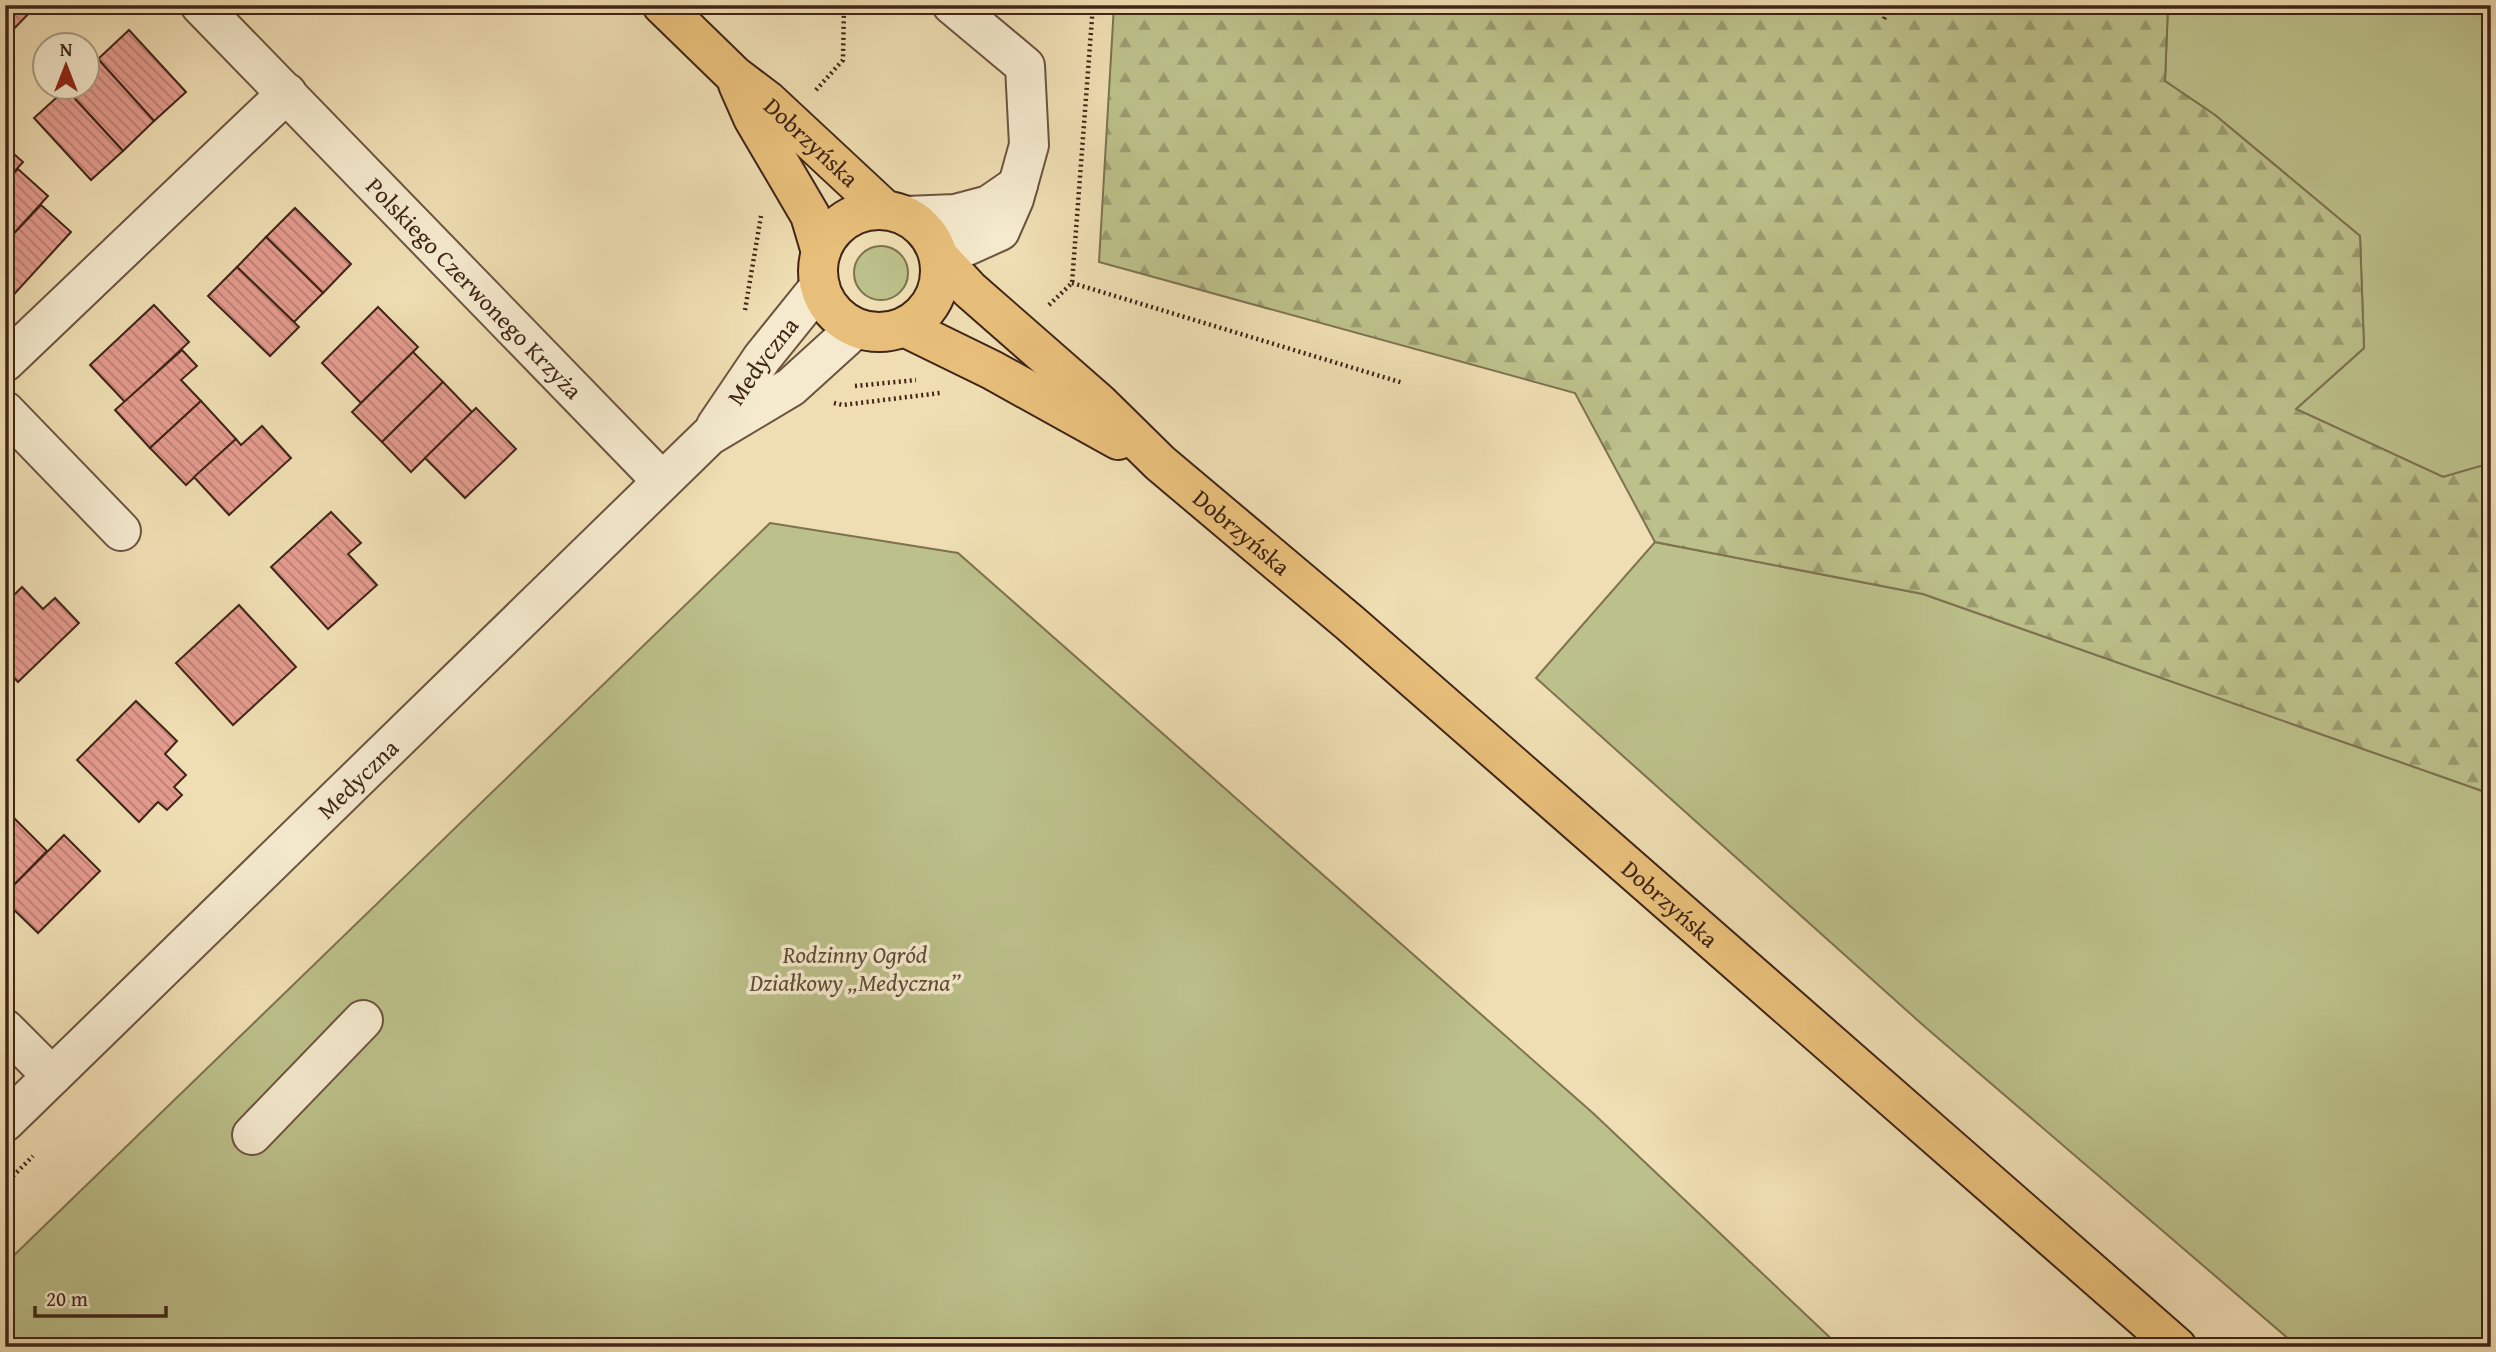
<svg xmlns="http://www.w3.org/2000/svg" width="2496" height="1352" font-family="'Gentium Book Plus',serif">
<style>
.green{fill:#bcc08a;stroke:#7e7251;stroke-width:2}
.forest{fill:url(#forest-firs);stroke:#7e7251;stroke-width:2}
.building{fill:url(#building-back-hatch);stroke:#402518;stroke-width:2}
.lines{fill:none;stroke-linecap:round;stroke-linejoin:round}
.minor-casing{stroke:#6c533f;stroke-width:42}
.major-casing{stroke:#402518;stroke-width:42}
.path{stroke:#402518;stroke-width:4.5;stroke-dasharray:2 3.5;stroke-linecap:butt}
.minor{stroke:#f5eace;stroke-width:38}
.major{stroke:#e8bf7a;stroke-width:38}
.labels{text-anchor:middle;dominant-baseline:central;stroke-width:7;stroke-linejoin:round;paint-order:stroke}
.street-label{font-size:24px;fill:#402518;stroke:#f5eace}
.park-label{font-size:24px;font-style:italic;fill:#5f4c34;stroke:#f5eace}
</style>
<defs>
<pattern id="forest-firs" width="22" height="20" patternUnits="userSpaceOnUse" patternTransform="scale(1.75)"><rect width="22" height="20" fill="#bcc08a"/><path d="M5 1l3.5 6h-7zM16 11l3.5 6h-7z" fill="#9a9c70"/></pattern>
<pattern id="building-back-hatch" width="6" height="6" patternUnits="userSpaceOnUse" patternTransform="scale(1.75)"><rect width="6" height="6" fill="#e59c8f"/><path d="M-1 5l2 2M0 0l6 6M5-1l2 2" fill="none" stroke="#bb7f74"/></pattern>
</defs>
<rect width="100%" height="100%" fill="#efdeb3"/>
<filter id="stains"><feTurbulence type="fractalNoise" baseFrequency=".00286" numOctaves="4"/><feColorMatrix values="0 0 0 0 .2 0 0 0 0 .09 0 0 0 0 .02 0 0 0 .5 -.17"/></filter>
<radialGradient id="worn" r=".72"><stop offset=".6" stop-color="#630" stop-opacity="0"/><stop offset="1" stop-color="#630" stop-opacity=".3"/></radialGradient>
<g class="green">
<polygon points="2168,5 2491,5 2491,463 2443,477 2296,409 2364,348 2360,236 2215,115 2165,81"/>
<circle cx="881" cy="273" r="27"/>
<polygon points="770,523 958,553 1594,1114 1840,1347 5,1347 5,1264"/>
<polygon points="1655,542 1923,594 2491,794 2491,1347 2298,1347 1924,1026 1536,678"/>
</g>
<polygon class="forest" points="1114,5 2168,5 2165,81 2215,115 2360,236 2364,348 2296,409 2443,477 2491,463 2491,794 1923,594 1655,542 1575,393 1099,262"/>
<g class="building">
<polygon points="5,5 37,5 5,38"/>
<polygon points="129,30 186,92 154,121 98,59"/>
<polygon points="98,59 154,121 123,151 66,89 88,88 88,69"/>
<polygon points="66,89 123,151 91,180 34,118"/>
<polygon points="5,146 23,162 5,182"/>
<polygon points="18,169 48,196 5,243 5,182"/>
<polygon points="41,205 71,232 7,302 5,243"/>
<polygon points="295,208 351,264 323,293 266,237"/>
<polygon points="266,237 323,293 294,322 237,267"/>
<polygon points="237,267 299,327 270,356 208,296"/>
<polygon points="154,305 189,342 125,402 90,365"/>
<polygon points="378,307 418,347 361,403 322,363"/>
<polygon points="182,350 197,366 181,380 201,401 150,448 115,410"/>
<polygon points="413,352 443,382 382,442 352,412"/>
<polygon points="443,382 472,412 411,472 382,442"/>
<polygon points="201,401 236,439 186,485 150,448"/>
<polygon points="476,408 516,449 465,498 425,458"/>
<polygon points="262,426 291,458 229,515 194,477 236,439 241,445"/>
<polygon points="331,512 361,543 348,554 377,585 328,629 271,567"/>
<polygon points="22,587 43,609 55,598 79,623 18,682 5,668 5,604"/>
<polygon points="239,605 296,667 233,725 176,663"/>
<polygon points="136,701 177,741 165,754 186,775 174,787 182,795 167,810 158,802 139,822 77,760"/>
<polygon points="11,815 47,851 5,894 5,821"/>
<polygon points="64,835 100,871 38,933 5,901 5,894"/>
</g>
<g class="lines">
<defs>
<g id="minor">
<path id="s1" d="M200 5 662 481"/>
<polyline points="906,216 955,214 989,205 1018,185"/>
<polyline points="940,258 1000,231 1014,199 1029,145 1025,66 952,5"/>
<polyline points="5,362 287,93"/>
<polyline points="5,411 121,531"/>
<path id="s2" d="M716 426 762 358 820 286"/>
<polyline points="5,1029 52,1076"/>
<path id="s3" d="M5 1122 709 436 791 387 856 328"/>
<polyline points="252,1135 363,1020"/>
</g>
<g id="major">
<path id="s4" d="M662 5 735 76 768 101 885 210"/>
<polyline points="738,84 753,118 810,215 821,252"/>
<circle cx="879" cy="271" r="61"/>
<path id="s5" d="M940 258 970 290 1099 403 1160 463 1350 623 2177 1347"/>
<polyline points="904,327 992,370 1118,440"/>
</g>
</defs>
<use href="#minor" class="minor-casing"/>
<use href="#major" class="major-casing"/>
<g class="path">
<polyline points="1884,19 1890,5"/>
<polyline points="816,90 843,60 844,5"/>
<polyline points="1072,283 1403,383"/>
<polyline points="1049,305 1072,283 1093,5"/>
<polyline points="745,310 761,216"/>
<polyline points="855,386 916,380"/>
<polyline points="834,403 843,405 940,393"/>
<polyline points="5,1184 33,1156"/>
</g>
<use href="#minor" class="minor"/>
<use href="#major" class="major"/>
</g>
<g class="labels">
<g class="street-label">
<text stroke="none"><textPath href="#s4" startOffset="203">Dobrzyńska</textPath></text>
<text stroke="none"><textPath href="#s1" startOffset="394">Polskiego Czerwonego Krzyża</textPath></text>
<text stroke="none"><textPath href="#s2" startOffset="80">Medyczna</textPath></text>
<text stroke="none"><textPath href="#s5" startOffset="408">Dobrzyńska</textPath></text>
<text stroke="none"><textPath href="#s3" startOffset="492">Medyczna</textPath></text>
<text stroke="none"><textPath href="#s5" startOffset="975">Dobrzyńska</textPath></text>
</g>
<g class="park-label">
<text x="855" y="954">Rodzinny Ogród<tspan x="855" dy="28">Działkowy „Medyczna”</tspan></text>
</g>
</g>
<rect width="2496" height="1352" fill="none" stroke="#efdeb3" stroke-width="28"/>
<rect x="7" y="7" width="2482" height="1338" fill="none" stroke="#402518" stroke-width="3.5"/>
<rect x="14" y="14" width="2468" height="1324" fill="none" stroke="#402518" stroke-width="2"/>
<g transform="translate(66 66)"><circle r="33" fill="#f5eace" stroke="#ad9b85" stroke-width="2"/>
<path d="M0-5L12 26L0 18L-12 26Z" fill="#8f2418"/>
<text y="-10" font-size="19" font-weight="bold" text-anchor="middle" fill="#402518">N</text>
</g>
<path d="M35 1306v10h131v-10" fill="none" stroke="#402518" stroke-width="3.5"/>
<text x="46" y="1306" font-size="21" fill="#402518" stroke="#f5eace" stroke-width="5" paint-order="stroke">20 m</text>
<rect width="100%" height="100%" filter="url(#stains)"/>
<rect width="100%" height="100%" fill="url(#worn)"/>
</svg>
